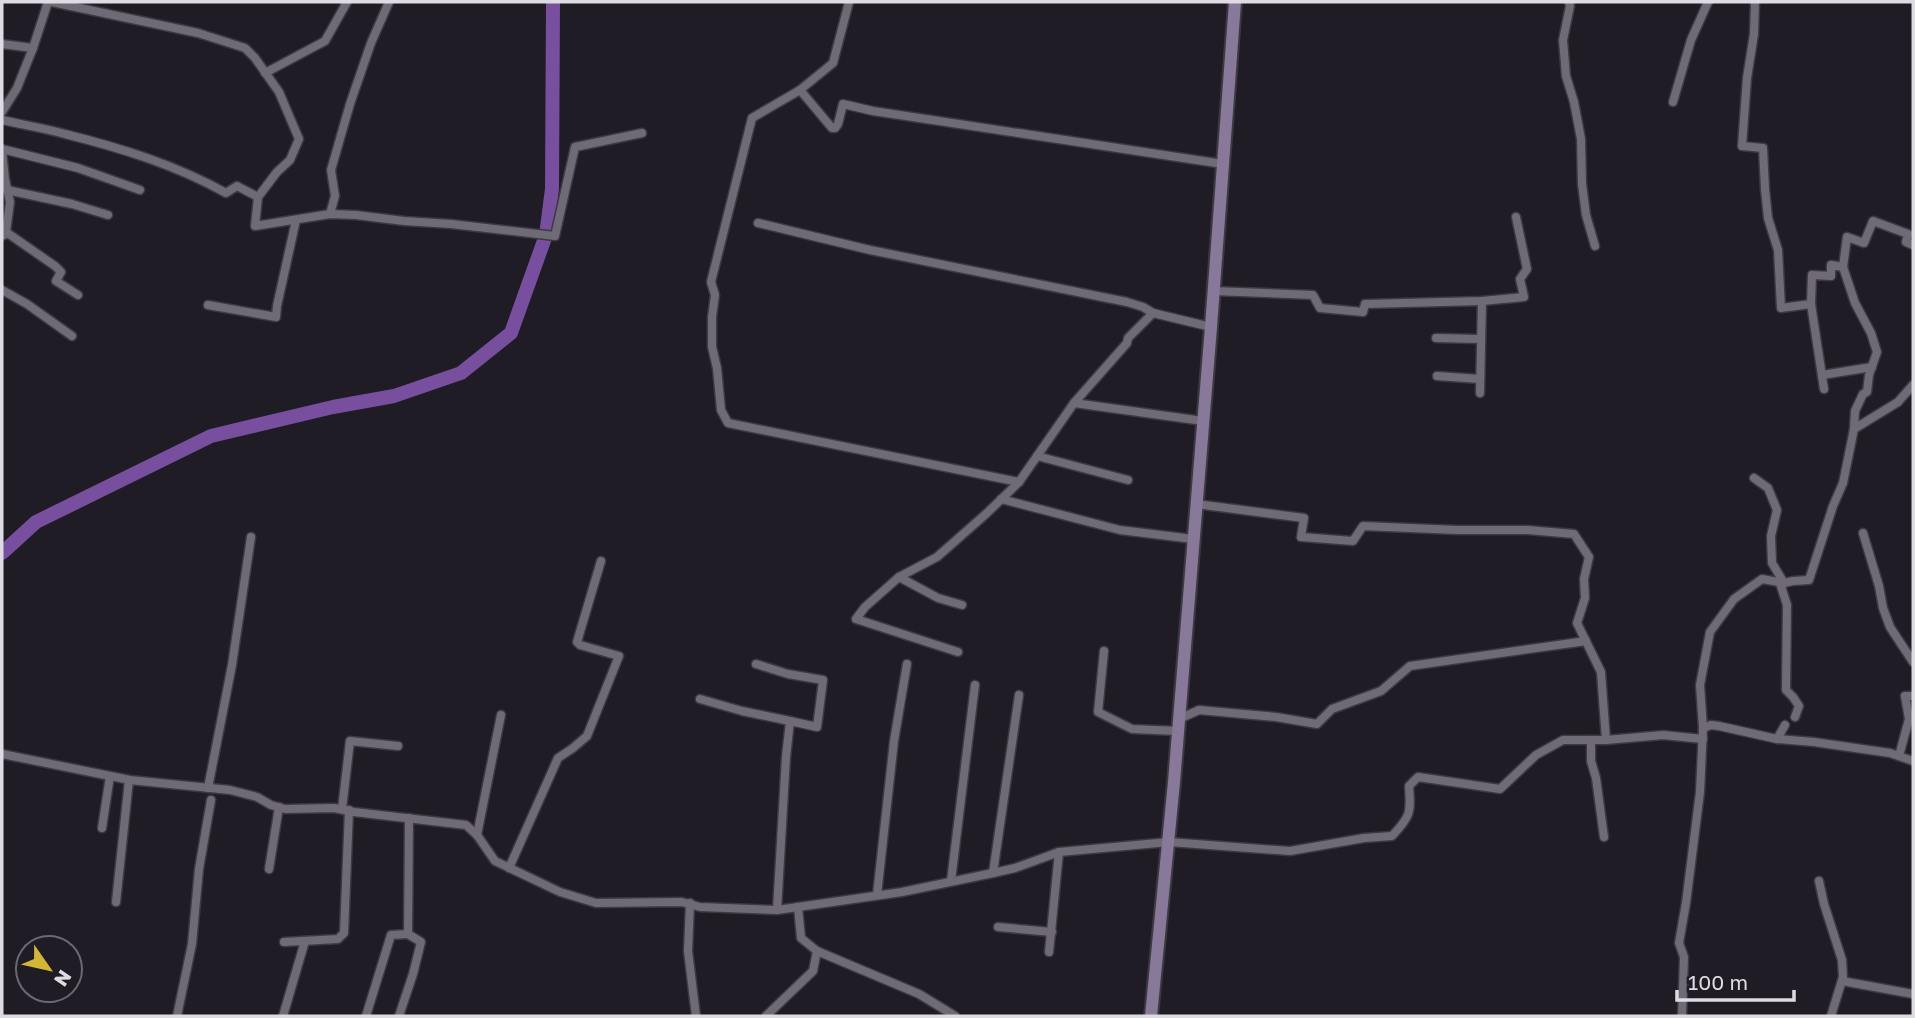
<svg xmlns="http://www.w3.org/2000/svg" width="1915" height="1018" font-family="'Golos Text',sans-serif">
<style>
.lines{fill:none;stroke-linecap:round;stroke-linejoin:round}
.river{stroke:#774f9e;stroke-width:14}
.street-casing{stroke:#3d3941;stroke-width:11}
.secondary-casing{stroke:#3d3941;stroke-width:16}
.street{stroke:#6f6a75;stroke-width:8}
.secondary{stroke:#88789a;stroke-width:12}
</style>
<rect width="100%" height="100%" fill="#201c25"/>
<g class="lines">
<polyline class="river" points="2,553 36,522 211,436 333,407 394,396 461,373 511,333 546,235 552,189 553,2"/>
<defs>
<g id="street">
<polyline points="52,2 198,33 245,48 255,58 279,92 299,139 290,160 277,172 258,197 255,226 330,214 356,215 404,221 451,224 555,236 575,147 642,133"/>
<polyline points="1569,2 1570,6 1563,40 1566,76 1574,102 1581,139 1582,184 1586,215 1595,246"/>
<polyline points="1755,2 1754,34 1747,78 1742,146 1763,148 1765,189 1768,218 1778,250 1781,308 1811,304"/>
<polyline points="2,44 33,48"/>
<polyline points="265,73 325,41 347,2"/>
<polyline points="800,90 833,63 849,2"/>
<polyline points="1673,102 1691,40 1708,2"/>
<polyline points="2,112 17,88 33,48 48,2"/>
<path d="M2 120C23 125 44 128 65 134 121 148 176 165 226 193L237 186 258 197"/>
<polyline points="2,149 78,168 140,190"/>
<polyline points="2,151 5,179 10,202 6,232 4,235"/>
<polyline points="7,190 72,204 108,215"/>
<polyline points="330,214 335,196 331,170 350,104 371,43 389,2"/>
<polyline points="758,223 870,250 1127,302 1143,307 1153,313 1211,327"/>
<polyline points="2,232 6,232 55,266 61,272 56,281 78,295"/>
<polyline points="1843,267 1855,303 1871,333 1877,352 1869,375 1867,392 1863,394 1855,411 1854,429"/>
<polyline points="2,290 27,304 72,336"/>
<polyline points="1213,291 1313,295 1320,308 1363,312 1365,304 1482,301 1524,297 1520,279 1527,269 1516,217"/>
<polyline points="208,305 276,317 277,306 296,220"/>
<polyline points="1436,338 1480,339"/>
<polyline points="1822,375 1872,367"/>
<polyline points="1437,376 1480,379"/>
<polyline points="1824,389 1811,304 1812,275 1831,276 1831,265 1843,267 1847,237 1864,243 1873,221 1908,234 1906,242 1913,245"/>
<polyline points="1480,393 1482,301"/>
<polyline points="1074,403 1203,421"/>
<polyline points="1037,456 1128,480"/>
<polyline points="1754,478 1768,488 1777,510 1771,536 1772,563 1784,583"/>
<polyline points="1019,482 728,423 721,410 717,368 712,347 712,317 715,295 711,282 752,118 800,90 832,128 835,128 838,124 843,104 873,111 1223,164"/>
<polyline points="1001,499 1120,530 1193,539"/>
<polyline points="1196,504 1304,518 1301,537 1353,541 1363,526 1457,530 1528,530 1574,534 1589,557 1584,579 1585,598 1577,623 1601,672 1606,740"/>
<polyline points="1863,533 1879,586 1883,608 1890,627 1913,662"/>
<polyline points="899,577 938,598 962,605"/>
<polyline points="1780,583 1787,605 1786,690 1793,697 1799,706 1795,717"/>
<polyline points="1104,651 1098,712 1132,729 1178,731"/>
<polyline points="958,652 856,619 865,607 899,577 937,557 987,513 1019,482 1074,403 1127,343 1128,338 1153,313"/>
<polyline points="756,664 788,674 823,680 817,727 790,721 786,757 777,910"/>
<polyline points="700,699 742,711 790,721"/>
<polyline points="1179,719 1199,710 1276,717 1317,724 1332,709 1381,691 1410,666 1586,641"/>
<polyline points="1703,728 1711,725 1719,726 1777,739 1814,742 1890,753 1913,761"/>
<polyline points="1777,739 1785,725"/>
<polyline points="1591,740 1591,761 1596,778 1604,837"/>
<path d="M2 754 130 780 230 790 257 797 271 805 285 809 334 808 354 812 466 825 477 835 495 861 560 892 596 903 682 902 700 907 777 910 902 892 993 873 1015 868 1059 852 1169 842 1290 851 1364 838 1392 836C1411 816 1411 813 1409 786L1418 777 1500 789 1536 755 1563 740H1606L1663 735 1703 739"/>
<polyline points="1899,756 1909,719 1905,696 1913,696"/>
<polyline points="208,788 232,665 251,537"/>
<polyline points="342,809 350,741 398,746"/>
<polyline points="102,828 110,776"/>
<polyline points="477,835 501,715"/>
<polyline points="509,868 558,758 573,748 587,736 619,656 580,645 577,642 601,561"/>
<polyline points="269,869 279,807"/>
<polyline points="993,873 1019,695"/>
<polyline points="951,881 975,685"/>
<polyline points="1819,881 1824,904 1842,960 1843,977 1831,1016"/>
<polyline points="877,895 894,741 907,664"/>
<polyline points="116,902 129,780"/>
<polyline points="690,903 688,951 696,1016"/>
<polyline points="798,907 801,938 817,951 919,994 955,1016"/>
<polyline points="998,927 1052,932"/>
<polyline points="284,942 338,939 344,933 349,810"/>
<polyline points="1049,952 1059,852"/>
<polyline points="1842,981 1913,994"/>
<polyline points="177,1016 192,944 199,869 211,800"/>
<polyline points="283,1016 305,941"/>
<polyline points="366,1016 391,935 408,934 409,818"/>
<polyline points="399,1016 413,974 421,942 408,934"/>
<polyline points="766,1016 813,971 817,951"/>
<polyline points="1682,1016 1684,957 1679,943 1686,903 1700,792 1703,728 1700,685 1710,632 1734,599 1762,579 1784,583 1793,581 1809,580 1833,506 1843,483 1854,429 1898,402 1913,385"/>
</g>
<polyline id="secondary" points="1151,1016 1174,782 1211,327 1235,2"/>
</defs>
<use href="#street" class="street-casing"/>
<use href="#secondary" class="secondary-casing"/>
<use href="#street" class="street"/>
<use href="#secondary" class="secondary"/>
</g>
<rect width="1915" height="1018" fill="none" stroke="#dedbe2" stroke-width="7"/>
<g transform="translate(49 969) rotate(124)"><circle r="33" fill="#201c25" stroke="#6c6871" stroke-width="2"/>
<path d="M0-5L12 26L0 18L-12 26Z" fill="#d3b635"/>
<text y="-10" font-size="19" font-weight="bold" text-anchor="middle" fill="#dedbe2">N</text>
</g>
<path d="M1677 990v10h117v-10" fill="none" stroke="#dedbe2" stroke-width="3.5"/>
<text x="1688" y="990" font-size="21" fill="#dedbe2" stroke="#201c25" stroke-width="5" paint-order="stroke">100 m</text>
</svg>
